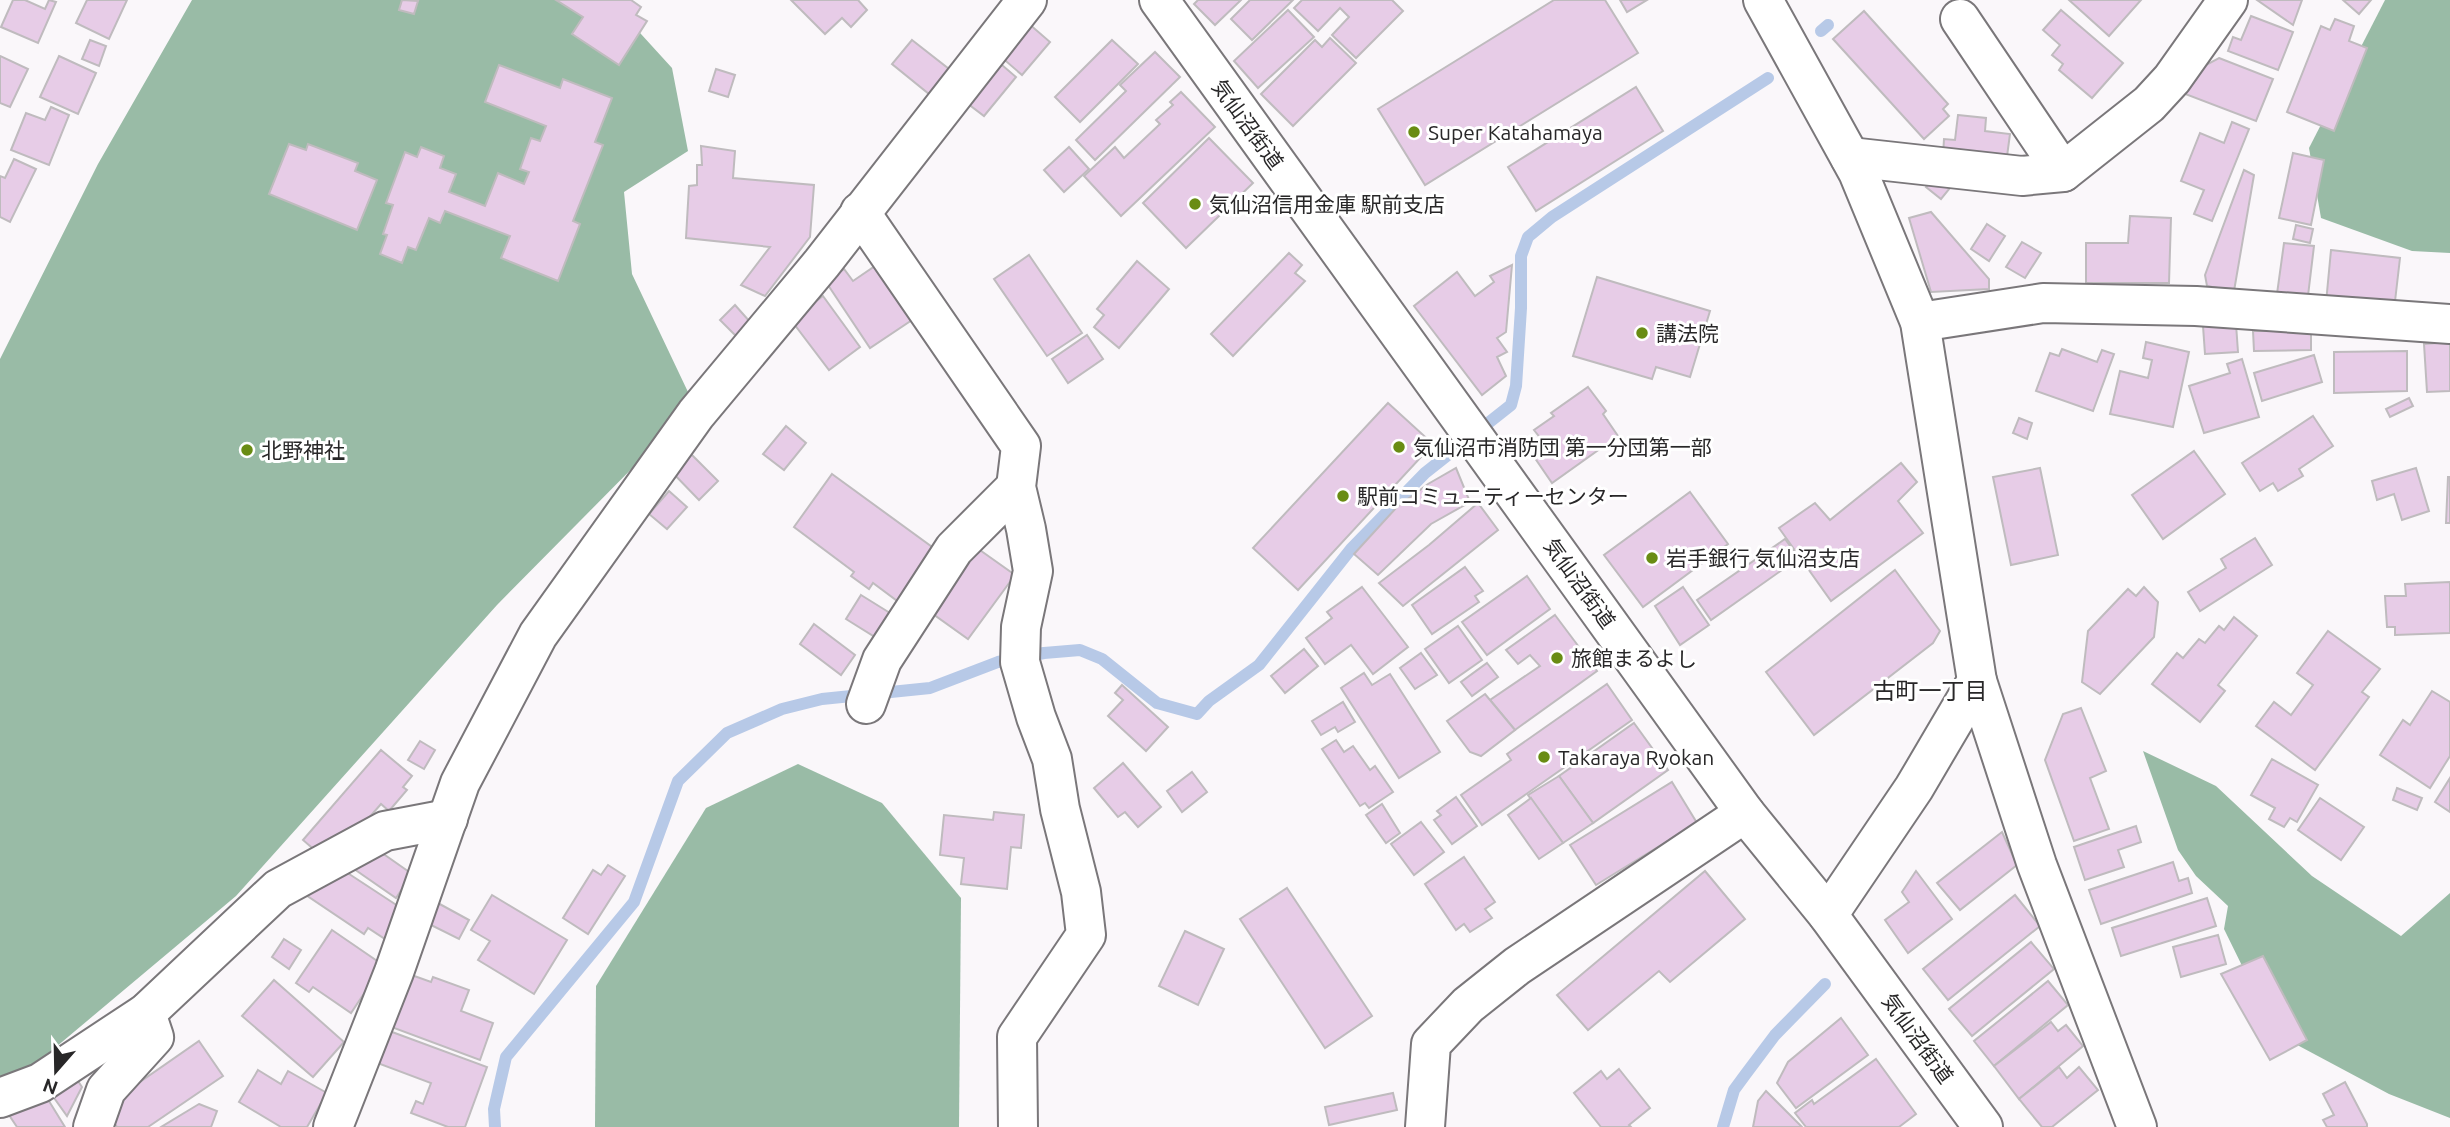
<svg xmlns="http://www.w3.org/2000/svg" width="2450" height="1127" font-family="Ubuntu,'Noto Sans JP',sans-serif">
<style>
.forest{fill:#99bba6}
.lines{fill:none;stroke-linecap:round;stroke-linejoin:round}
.stream{stroke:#b7c9e7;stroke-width:12}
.building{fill:#e7cce7;stroke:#bfbbbe;stroke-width:2}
.minor-casing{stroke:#7a777a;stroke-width:42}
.minor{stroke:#fff;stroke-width:38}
.poi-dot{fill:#698c13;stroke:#fff;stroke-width:2.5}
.labels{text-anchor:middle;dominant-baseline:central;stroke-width:6;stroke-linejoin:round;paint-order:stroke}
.street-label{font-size:21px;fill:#282728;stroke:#fff}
.poi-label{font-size:21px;fill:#282728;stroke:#fff;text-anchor:start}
.neighbourhood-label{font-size:23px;fill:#282728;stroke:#fff}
</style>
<rect width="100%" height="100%" fill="#faf7fa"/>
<g class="forest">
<polygon points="192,0 610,0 672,68 688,151 624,192 632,274 688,392 664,436 497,605 236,896 31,1068 0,1078 0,359 98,164"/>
<polygon points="2385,0 2450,0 2450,253 2412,251 2321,218 2309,148"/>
<polygon points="2143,751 2216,786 2312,876 2401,936 2450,893 2450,1118 2389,1094 2275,1033 2224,929 2228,906 2196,876 2178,850"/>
<polygon points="798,764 882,803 961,898 959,1127 595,1127 596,986 706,808"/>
</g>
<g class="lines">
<g class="stream">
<polyline points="1821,31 1828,25"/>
<polyline points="495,1127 494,1109 506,1057 634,902 678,781 727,733 782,709 822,699 930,688 998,662 1044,653 1080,650 1102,659 1157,703 1197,714 1209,701 1259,665 1351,549 1425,473 1511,405 1516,386 1521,308 1521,256 1528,237 1552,217 1768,78"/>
<polyline points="1723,1127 1734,1090 1745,1075 1775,1035 1825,984"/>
</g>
</g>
<g class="building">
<polygon points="13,0 25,0 45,9 49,0 56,2 38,43 1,27"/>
<polygon points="87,0 127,0 109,39 76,23"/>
<polygon points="402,0 418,1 414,14 399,10"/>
<polygon points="556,0 631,0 641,7 636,15 647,21 619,65 572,34 583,17"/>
<polygon points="791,0 858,0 867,10 851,27 842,18 825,34"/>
<polygon points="1198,0 1241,0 1215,25 1194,4"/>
<polygon points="1250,0 1293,0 1252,40 1231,19"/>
<polygon points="1302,0 1392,0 1403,11 1356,58 1332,35 1349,17 1340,8 1318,31 1294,8"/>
<polygon points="1554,0 1605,0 1638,53 1425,185 1378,109"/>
<polygon points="1620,0 1647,0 1627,12"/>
<polygon points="2069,0 2141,0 2109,36"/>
<polygon points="2257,0 2302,0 2293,25"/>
<polygon points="2343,0 2371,0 2359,14"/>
<polygon points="1288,10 1314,37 1258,88 1234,61"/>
<polygon points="2061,10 2123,63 2092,98 2059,70 2063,64 2052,55 2060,45 2043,30"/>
<polygon points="1864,11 1948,104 1943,109 1949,116 1924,139 1833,39"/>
<polygon points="2251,16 2293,32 2278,70 2228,51 2233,37 2241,40"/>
<polygon points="2335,19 2354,26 2349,41 2367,48 2334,131 2287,112 2321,26 2330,30"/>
<polygon points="1028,23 1050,42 1022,75 1000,56"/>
<polygon points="1330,38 1356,63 1293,126 1261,94 1315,40 1322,47"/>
<polygon points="90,40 106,46 99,66 82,59"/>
<polygon points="912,40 949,69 929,94 892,64"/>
<polygon points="1112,40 1138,64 1080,122 1055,97"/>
<polygon points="1155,52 1180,77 1095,160 1076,140 1126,91 1120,85"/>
<polygon points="0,56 28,69 10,107 0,103"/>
<polygon points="59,56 96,73 78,114 40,97"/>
<polygon points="2219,58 2273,79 2256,121 2180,92 2187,75"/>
<polygon points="995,59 1016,77 984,116 963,100"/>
<polygon points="499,65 560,88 563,79 612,98 595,142 603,145 573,221 580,224 558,281 501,258 510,236 445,211 440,223 429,218 416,250 408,247 402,263 380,254 387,235 383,234 393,205 386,203 405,152 417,157 421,147 444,156 440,168 456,174 449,192 485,206 498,173 524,184 529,172 520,169 531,138 540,141 546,126 485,102"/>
<polygon points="716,69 735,75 728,97 709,91"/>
<polygon points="1636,87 1663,131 1536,211 1508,167"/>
<polygon points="1181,92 1215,127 1121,216 1084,176 1115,147 1124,158 1160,124 1156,120 1173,105 1170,102"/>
<polygon points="51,107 69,115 49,165 11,150 26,113 45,120"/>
<polygon points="1958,115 1986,118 1985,131 2010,134 2006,164 1943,156 1944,139 1955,140"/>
<polygon points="2232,122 2249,129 2212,221 2194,214 2204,190 2181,181 2200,133 2224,143"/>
<polygon points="1209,138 1253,183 1186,248 1143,203"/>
<polygon points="289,144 306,150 308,144 358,163 355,171 377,180 357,230 269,194"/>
<polygon points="701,146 735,151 733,178 814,185 810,237 765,296 741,285 770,247 686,238 689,186 697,185 697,165 702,165"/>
<polygon points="1069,147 1089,169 1064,192 1044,170"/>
<polygon points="2293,153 2324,160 2311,225 2279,218"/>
<polygon points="14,159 36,169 10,222 0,217 0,176 5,178"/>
<polygon points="2244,170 2254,175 2234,291 2207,286 2205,275"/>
<polygon points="1935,176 1950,188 1941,199 1926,187"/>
<polygon points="1931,212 1989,279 1989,289 1931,292 1909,218"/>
<polygon points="2130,216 2171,218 2169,283 2086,283 2086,243 2128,243"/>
<polygon points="1987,224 2005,236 1989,261 1971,249"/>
<polygon points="2296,225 2313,229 2310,243 2293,239"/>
<polygon points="2022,242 2041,253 2025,278 2006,267"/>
<polygon points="2284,243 2314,246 2307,304 2276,301"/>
<polygon points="2331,250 2400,258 2394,310 2326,303"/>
<polygon points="1289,253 1302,265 1295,273 1305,281 1233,356 1211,334"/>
<polygon points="1029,255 1082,333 1047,356 994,279"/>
<polygon points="1137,261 1169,289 1119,348 1094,327 1104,315 1097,309"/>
<polygon points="878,264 915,318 870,348 826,282 844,269 853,281"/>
<polygon points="1512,265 1506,332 1497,338 1507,352 1497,357 1506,376 1482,395 1414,306 1457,272 1475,296 1494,282 1490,276"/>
<polygon points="1597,277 1710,311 1690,377 1656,367 1652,379 1573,356"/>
<polygon points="823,296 860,347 829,370 791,320"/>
<polygon points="735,305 751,323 737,337 720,320"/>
<polygon points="2236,324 2238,352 2205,354 2203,326"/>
<polygon points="2311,330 2311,350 2254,351 2253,331"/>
<polygon points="1087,335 1103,359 1068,383 1052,359"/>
<polygon points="2146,342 2189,352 2173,427 2110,414 2120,371 2148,378 2152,360 2143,358"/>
<polygon points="2450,342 2450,391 2427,392 2424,344"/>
<polygon points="2062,349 2097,362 2102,350 2114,354 2093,411 2036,391 2050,353 2059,356"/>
<polygon points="2407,351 2407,391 2334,393 2334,352"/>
<polygon points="2314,355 2322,382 2262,401 2254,373"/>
<polygon points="2242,359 2259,417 2204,433 2189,386 2230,373 2227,364"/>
<polygon points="1588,387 1606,411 1603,414 1618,436 1552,483 1528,448 1541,439 1534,430 1554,416 1551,413"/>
<polygon points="2409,398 2413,406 2390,417 2386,409"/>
<polygon points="1388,403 1433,444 1298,590 1253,548"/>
<polygon points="2313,416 2333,446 2299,469 2303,476 2278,491 2273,483 2260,491 2242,463"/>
<polygon points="2019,418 2032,423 2027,439 2013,433"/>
<polygon points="786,426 806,443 784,470 763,454"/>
<polygon points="688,451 718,481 699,500 669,469"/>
<polygon points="2194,451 2225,494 2163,539 2132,495"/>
<polygon points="1901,463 1917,482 1898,501 1923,533 1831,601 1779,528 1815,503 1830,520"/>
<polygon points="1456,468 1470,502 1431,524 1378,575 1354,554 1397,507 1428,484"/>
<polygon points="2040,468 2058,555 2011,565 1993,477"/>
<polygon points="2416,468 2429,511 2402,520 2394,494 2377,500 2372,481"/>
<polygon points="832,474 939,552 900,603 873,583 869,589 851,576 854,572 794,527"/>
<polygon points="2448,477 2450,477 2450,523 2446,523"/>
<polygon points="669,491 687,507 667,529 649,514"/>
<polygon points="1690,492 1728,544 1643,607 1604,555"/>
<polygon points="1478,503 1498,530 1403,606 1379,583 1429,545"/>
<polygon points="2255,538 2272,565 2200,611 2188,592 2226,568 2221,559"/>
<polygon points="1785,539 1799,558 1711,620 1697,600"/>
<polygon points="977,548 1015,575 968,639 926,609"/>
<polygon points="1465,567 1483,591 1475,596 1479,602 1432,634 1412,605"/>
<polygon points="1895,570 1940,631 1933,643 1814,735 1766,672"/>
<polygon points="1527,576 1550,609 1487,655 1462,622"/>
<polygon points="2450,582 2450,633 2395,635 2395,627 2387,627 2385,596 2406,596 2405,584"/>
<polygon points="1362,587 1408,647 1373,674 1351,645 1325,664 1306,638 1332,618 1327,612"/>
<polygon points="1683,587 1709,625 1680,645 1655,606"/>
<polygon points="2144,587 2158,602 2154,637 2100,694 2082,682 2088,631 2128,589 2136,596"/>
<polygon points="861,595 898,618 883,642 846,619"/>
<polygon points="1555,615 1597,671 1515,730 1490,700 1540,666 1530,655 1518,664 1506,650"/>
<polygon points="2234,617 2257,636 2218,685 2225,691 2200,722 2152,684 2177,653 2183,658 2199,639 2205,643 2219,626 2224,630"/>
<polygon points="814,624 855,655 841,675 800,644"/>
<polygon points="1458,626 1482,660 1449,683 1425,649"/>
<polygon points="2328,631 2380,669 2362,692 2369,697 2315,770 2256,726 2274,702 2291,715 2313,685 2297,673"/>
<polygon points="1304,649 1318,666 1285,693 1271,676"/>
<polygon points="1421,653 1437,675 1415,689 1400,668"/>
<polygon points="1487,663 1498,677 1472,696 1461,682"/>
<polygon points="1364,673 1372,685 1390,674 1440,752 1399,778 1341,688"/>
<polygon points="1607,684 1632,720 1482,825 1461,795 1511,760 1507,754"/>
<polygon points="1122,685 1168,727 1146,751 1108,716 1123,700 1115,693"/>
<polygon points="2432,691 2450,702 2450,756 2430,788 2380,755 2403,720 2410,725"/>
<polygon points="1485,694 1515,730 1481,756 1470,752 1447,721"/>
<polygon points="1343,702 1355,722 1338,732 1335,727 1321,735 1312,721"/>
<polygon points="2081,708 2106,771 2090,778 2109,829 2074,841 2045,760 2063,714"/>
<polygon points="1634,723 1668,770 1593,823 1559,776"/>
<polygon points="1336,740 1344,752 1353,746 1370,770 1375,766 1393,792 1369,808 1365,803 1360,806 1322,749"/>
<polygon points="420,741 435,750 424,769 408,760"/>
<polygon points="381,750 412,776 403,787 407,790 389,811 381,804 354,835 318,853 303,840"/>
<polygon points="2272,759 2318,785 2297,822 2290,818 2284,827 2269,819 2275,808 2251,795"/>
<polygon points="1123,763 1161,807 1138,827 1125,812 1118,817 1094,788"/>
<polygon points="1192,772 1207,792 1182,812 1167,791"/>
<polygon points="1559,776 1593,823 1563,843 1528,795"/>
<polygon points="2450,778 2450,812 2435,802"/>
<polygon points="1672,782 1697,823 1596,885 1570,845"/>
<polygon points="2397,788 2422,798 2417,810 2393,800"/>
<polygon points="1456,797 1477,826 1452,844 1434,820 1441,815 1437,811"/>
<polygon points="1531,798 1563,843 1539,859 1508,815"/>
<polygon points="2320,798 2364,827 2341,860 2298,830"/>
<polygon points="1382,804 1400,833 1386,843 1366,815"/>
<polygon points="994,812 1024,815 1021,848 1011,847 1007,889 961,884 964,858 940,855 944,815 993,820"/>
<polygon points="1421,822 1444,852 1414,875 1391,844"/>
<polygon points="2136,826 2141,842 2118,850 2124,867 2085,880 2074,847"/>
<polygon points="2002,832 2017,865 1960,910 1937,883"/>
<polygon points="375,848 412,874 396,898 344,862"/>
<polygon points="1464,857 1495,902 1485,909 1492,918 1470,932 1464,924 1456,930 1425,884"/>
<polygon points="2173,862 2179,881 2188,878 2192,893 2101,924 2089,890"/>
<polygon points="608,865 625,876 588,934 563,918 593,870 601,875"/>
<polygon points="340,868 404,910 385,939 368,928 364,934 300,891"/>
<polygon points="1705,871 1745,919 1670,982 1659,971 1588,1030 1557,995"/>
<polygon points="1916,871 1952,919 1908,953 1885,920 1909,902 1902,892"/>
<polygon points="1287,888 1372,1016 1325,1048 1240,919"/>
<polygon points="492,895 567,940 534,994 478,960 490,941 471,930"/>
<polygon points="2015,895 2040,926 1948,1000 1923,969"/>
<polygon points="2207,898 2216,926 2121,956 2112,928"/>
<polygon points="436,902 469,920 459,939 425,922"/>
<polygon points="332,930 383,965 351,1013 313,987 309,992 296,983"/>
<polygon points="1185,931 1224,949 1198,1005 1159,986"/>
<polygon points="2218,935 2226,964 2181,977 2173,947"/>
<polygon points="284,939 301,950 289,969 272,957"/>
<polygon points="2031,942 2054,969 1972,1036 1949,1009"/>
<polygon points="2263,956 2307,1040 2270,1060 2221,974"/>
<polygon points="406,973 431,982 433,977 469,990 461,1011 493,1023 480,1060 386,1025"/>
<polygon points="274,980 344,1042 313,1077 242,1016"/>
<polygon points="2048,981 2068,1005 1994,1066 1974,1041"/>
<polygon points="1841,1018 1868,1055 1796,1108 1777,1083 1788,1062"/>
<polygon points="2051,1022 2058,1031 2066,1025 2083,1046 2019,1099 1994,1066"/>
<polygon points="384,1029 487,1067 465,1127 448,1127 411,1113 416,1101 423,1104 431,1083 372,1061"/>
<polygon points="199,1041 223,1076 148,1127 117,1127 104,1107"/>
<polygon points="1876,1059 1916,1114 1899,1127 1806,1127 1795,1113 1812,1100 1814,1104"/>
<polygon points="2059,1067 2067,1078 2079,1067 2098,1090 2052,1127 2042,1127 2019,1099"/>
<polygon points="1619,1069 1650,1108 1629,1125 1631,1127 1601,1127 1574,1093 1601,1071 1607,1079"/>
<polygon points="258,1070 281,1084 288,1071 327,1093 307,1127 281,1127 239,1102"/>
<polygon points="76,1078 82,1087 67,1116 52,1095"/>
<polygon points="2345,1082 2367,1124 2367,1127 2327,1127 2323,1120 2334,1115 2323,1094"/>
<polygon points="1766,1091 1802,1127 1753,1127 1758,1101"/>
<polygon points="44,1093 65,1127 17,1127 9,1115"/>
<polygon points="1393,1093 1397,1110 1329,1125 1325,1107"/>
<polygon points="199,1104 217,1111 211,1127 161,1127"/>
</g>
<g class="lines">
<defs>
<g id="minor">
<polyline points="1159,0 1745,813 1828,915 1983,1127"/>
<polyline points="1763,0 1858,172 1920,322 1977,681 1914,788 1828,915"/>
<polyline points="1960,19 2063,172"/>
<polyline points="1850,157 2022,176 2063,172 2149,104 2172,79 2228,0"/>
<polyline points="860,212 1021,446 1016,487 1026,529 1033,571 1021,627 1020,662 1036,717 1052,759 1060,809 1081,892 1086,935 1017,1037 1018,1127"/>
<polyline points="1920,322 2043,303 2196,306 2450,324"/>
<polyline points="1977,681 2037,865 2137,1127"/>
<polyline points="866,704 882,660 954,549 1016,487"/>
<polyline points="0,1098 40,1083 146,1013 278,889 385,831 448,819"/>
<polyline points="93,1127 106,1090 154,1037 146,1013"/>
<polyline points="333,1127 394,972 460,783 538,635 696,414 822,263 1027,0"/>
<polyline points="1425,1127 1431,1044 1468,1005 1517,966 1745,813"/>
</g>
</defs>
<use href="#minor" class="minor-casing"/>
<use href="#minor" class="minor"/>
</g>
<g class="poi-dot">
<circle cx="1414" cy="132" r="7"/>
<circle cx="1195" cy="204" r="7"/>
<circle cx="1642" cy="333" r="7"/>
<circle cx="1399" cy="447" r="7"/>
<circle cx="247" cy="450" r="7"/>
<circle cx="1343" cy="496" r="7"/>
<circle cx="1652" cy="558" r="7"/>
<circle cx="1557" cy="658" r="7"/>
<circle cx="1544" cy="757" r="7"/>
</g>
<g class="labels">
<g class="street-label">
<text transform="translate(1248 124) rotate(54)">気仙沼街道</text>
<text transform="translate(1580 583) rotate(54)">気仙沼街道</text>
<text transform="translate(1918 1038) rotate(54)">気仙沼街道</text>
</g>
<g class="poi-label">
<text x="1428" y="132">Super Katahamaya</text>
<text x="1209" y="204">気仙沼信用金庫 駅前支店</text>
<text x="1656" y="333">講法院</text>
<text x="1413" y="447">気仙沼市消防団 第一分団第一部</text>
<text x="261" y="450">北野神社</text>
<text x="1357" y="496">駅前コミュニティーセンター</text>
<text x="1666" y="558">岩手銀行 気仙沼支店</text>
<text x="1571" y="658">旅館まるよし</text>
<text x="1558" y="757">Takaraya Ryokan</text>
</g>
<g class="neighbourhood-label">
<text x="1930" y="690">古町一丁目</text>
</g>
</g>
<g transform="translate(56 1071) rotate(200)" stroke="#ffffff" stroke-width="5" paint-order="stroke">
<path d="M0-5L12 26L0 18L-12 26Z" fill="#282728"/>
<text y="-10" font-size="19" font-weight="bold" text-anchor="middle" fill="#282728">N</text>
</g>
</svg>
